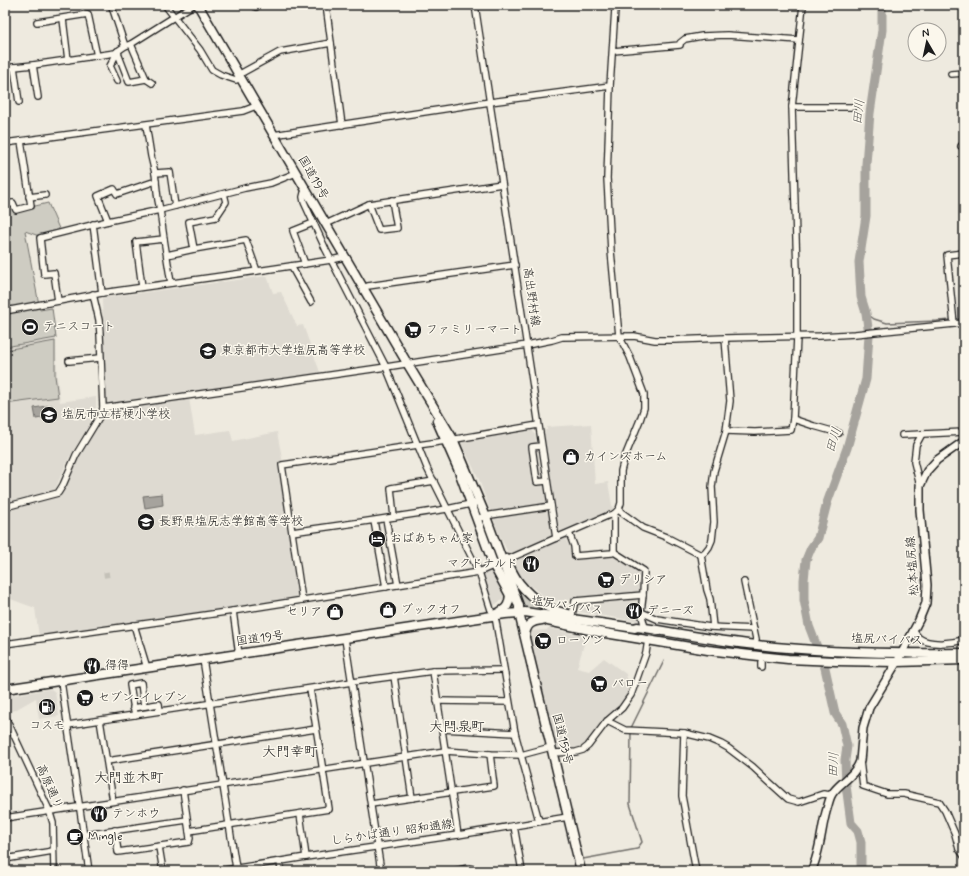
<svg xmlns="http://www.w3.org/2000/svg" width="969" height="876" font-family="Mynerve,'Klee One',sans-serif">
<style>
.built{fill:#dedad1}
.green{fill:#ceccc2;stroke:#75746f}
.water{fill:#a6a39d;stroke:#6f6d69}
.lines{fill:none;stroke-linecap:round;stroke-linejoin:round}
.stream{stroke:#6f6d69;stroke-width:1.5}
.river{stroke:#a6a39d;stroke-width:9}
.minor-tunnel{stroke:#c4c1b8;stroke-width:5.5;stroke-dasharray:5.5 3;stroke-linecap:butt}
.minor-casing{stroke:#1c1c1c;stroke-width:8}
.major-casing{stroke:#1c1c1c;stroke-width:10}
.highway-casing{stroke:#1c1c1c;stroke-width:11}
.minor{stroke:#fbf7ec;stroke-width:5.5}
.major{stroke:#fbf7ec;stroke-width:7}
.highway{stroke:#fbf7ec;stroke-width:8}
.labels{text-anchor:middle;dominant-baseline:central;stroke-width:3;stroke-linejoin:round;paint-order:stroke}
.street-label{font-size:12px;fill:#1c1c1c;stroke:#fbf7ec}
.poi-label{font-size:12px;fill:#1c1c1c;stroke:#fbf7ec;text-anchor:start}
.water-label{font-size:13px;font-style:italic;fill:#5a5956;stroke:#fbf7ec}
.quarter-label{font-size:14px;fill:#1c1c1c;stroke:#fbf7ec}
</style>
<rect width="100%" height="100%" fill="#eeeadf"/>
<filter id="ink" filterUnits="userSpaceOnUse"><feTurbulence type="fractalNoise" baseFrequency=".025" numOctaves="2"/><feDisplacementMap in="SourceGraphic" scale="8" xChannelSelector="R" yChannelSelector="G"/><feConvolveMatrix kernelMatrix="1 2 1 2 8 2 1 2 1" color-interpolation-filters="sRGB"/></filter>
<g filter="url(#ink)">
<g class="built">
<polygon points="267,276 273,293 281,292 297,326 303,325 321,375 105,405 102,298"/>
<polygon points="56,338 57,376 60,402 96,397 96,409 91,422 69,458 59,480 55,490 38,496 5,504 5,347"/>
<polygon points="189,398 195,435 230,430 233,441 277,432 283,463 280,464 289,534 300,596 297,598 136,621 39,637 35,608 5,597 5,511 32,504 61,495 78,458 95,430 105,409"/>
<polygon points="591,424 595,484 608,482 613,511 562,533 561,531 559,532 544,434 545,430 547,430 547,427"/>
<polygon points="533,430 534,434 535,434 540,466 543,467 548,502 546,504 491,513 478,477 461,443 463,441"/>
<polygon points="548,508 553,537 510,557 497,530 493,517"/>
<polygon points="563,538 565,539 569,545 571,556 579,558 616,555 640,572 642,575 641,592 640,595 549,601 545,597 528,584 527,585 520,577 511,561"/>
<polygon points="491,570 499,584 505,596 505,598 491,607 482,574"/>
<polygon points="641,597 642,622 574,611 575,607 578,604 583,602"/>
<polygon points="548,628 575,634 576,632 587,634 577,668 589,671 604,658 626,674 630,692 627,698 600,727 599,727 588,744 583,748 556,750 551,721 544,702 539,682 529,634 531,631 547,630"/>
<polygon points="51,689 55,692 59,716 39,719 36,698 8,714 5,708 5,696"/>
</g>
<g class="green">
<polygon points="48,203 60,231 39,236 25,231 40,310 52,308 56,338 5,347 5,205 11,204 14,211"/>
<polygon points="55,341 55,376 58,397 5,404 5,350"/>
<polygon points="517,588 525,597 534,604 551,614 551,615 523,608"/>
<polygon points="538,616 624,629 803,653 803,655 789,656 726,649 601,630"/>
</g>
<g class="water">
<polygon points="52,405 54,416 36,419 34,408"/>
<polygon points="162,494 163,505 145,508 143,496"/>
</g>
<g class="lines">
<g class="stream">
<polyline points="866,313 874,319 887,323 937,321 952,320"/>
<polyline points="956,319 964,318"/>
<polyline points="631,728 664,661"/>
<polyline points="584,869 583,859 637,849 642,842 630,804 631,732"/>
</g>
<polyline class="river" points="861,871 861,842 858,831 851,823 846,785 845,760 847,746 842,724 835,713 825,668 809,626 804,600 804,580 806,560 811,548 818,538 827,503 847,448 866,379 869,335 866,313 861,297 859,262 866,216 866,164 870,113 882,30 882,5"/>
<polyline class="minor-tunnel" points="106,572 107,579"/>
<defs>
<g id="minor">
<polyline points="165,5 200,50 212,70 221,75 236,80 240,78"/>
<polyline points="256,5 256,7"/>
<polyline points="326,5 342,125"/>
<polyline points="112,7 125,46"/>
<polyline points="63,19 68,60"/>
<polyline points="37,22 88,14 97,56"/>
<polyline points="118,51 119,56 129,82 146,79 131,44"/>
<polyline points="613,51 680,45 680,43 685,39 702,36 727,35 799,40"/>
<polyline points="33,65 38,97"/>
<polyline points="14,67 19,102"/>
<polyline points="5,68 33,65 115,53 125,46 131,44 193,5"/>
<polyline points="951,74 964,73"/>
<polyline points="238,75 280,52 331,43"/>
<polyline points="146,79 152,83"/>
<polyline points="117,81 110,66 118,51"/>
<polyline points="792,107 853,107"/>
<polyline points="146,125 151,156 155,173 158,200 160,210 164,239 171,283"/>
<polyline points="273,135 490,102 610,86"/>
<polyline points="5,143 243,111 256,106"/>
<polyline points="961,146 964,147"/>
<polyline points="155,173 170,172 175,206"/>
<polyline points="306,191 304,193 303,197 304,202 326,250 386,367 427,468 479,572 491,610"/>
<polyline points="29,197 45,195"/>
<polyline points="5,204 13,203 16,210 31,206 21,141"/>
<polyline points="369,204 379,230 397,228 392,200"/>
<polyline points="108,221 98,196 114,189 117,194 156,181"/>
<polyline points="93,224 102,293"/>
<polyline points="326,224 369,204 502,184"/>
<polyline points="194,249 189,222 216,217 226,202 224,194"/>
<polyline points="167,255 194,249 246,240 257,271"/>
<polyline points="305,264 293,231 313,223"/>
<polyline points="291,266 311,302"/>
<polyline points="142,287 136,242 164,239"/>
<polyline points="363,288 368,286 458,273 515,265"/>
<polyline points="58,301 54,273 44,274 40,238 108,221 160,210 245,188 271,183 296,173"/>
<polyline points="5,311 102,293 257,271 331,260 345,257"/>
<polyline points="954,324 947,255 964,253"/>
<polyline points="69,361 100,358"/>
<polyline points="103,408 386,367 527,345 552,340 562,337 634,336 655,340 674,340 725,338 820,336 855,334 964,323"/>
<polyline points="793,419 814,426 839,433"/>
<polyline points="726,431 755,432 791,430 793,419 797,337 797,271 792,107 803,5"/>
<polyline points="902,435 964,432"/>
<polyline points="541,446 532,447 537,482 547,481"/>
<polyline points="920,486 914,462 916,445 922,434"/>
<polyline points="5,507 58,493 63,485 76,455 101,414 103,408 100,334 99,320 93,294"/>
<polyline points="619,509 621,512 643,528 666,537 701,555 707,590 710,599 713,627"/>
<polyline points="614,514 614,552"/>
<polyline points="394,517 391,488 434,481"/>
<polyline points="386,519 398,585"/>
<polyline points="476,519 491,515 551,506"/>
<polyline points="374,521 386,587"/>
<polyline points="292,532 362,522 447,509 480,502"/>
<polyline points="569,533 574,546 575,556 612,553 614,552 644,571 643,595 641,612 645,628"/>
<polyline points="556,538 607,516 614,514 619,509 621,503 621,471 624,459 640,420 644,408 644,394 630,357 619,336 611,251 607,178 608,149 610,86 615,9 616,5"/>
<polyline points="701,555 705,552 709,547 712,540 714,522 712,487 714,471 726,431 730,401 725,338"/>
<polyline points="744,582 756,639"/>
<polyline points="302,600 282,465 418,445 446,441 456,439 538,425"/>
<polyline points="233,611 239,655"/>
<polyline points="641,612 657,619 710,627 754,629"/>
<polyline points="572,615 575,601 643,595"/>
<polyline points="495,616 515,733 539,821"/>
<polyline points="134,625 147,668"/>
<path d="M913 630C915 633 917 636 919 638 930 646 952 643 964 640"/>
<polyline points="345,639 381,871"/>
<path d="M5 644 233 611 479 572 556 538C528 361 502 183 475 5"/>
<polyline points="203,659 236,868"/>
<polyline points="761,662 761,667"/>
<polyline points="433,671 504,670"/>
<polyline points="394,676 412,798"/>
<polyline points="61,681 89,871"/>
<polyline points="437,701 509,702"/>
<polyline points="133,708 159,704 160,711"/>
<polyline points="135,715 130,685 141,683 144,706"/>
<polyline points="5,716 49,810 53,823 54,871"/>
<polyline points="100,720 113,801"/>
<polyline points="607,721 625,730 684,733 709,739 721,744 728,748 753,767 767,780 788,799 799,802 823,794 832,795"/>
<polyline points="68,725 352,682 433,671 458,835"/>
<polyline points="442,729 515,733"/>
<polyline points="684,733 682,796 696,871"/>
<polyline points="553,753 576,752 583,750 588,746 607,721 622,708 631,695 646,653 648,640"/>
<polyline points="107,761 316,729"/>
<polyline points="860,761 863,786 887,794 904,794 939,802 945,811 955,834 959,849 964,856"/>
<polyline points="371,804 494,786 490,754"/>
<polyline points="300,814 306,857"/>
<polyline points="5,818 445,751 490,754 521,755 551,747"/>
<polyline points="514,826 522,871"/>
<polyline points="115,830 118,852 189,842 190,838 183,790"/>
<polyline points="189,831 329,809 310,689"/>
<polyline points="84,835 187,820"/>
<polyline points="159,847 163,871"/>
<polyline points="5,859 53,851"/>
<polyline points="280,861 281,871"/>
<polyline points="219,871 306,857 458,835 568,817"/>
<polyline points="455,871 468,868 483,871"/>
</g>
<path id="major" d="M811 871C820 854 821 830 826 812 828 806 829 799 832 794 840 782 855 776 860 761L863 728 869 708 897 662 919 620 926 603 927 585 920 510V486L927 471 937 460 964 441"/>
<g id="highway">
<polyline points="198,5 407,363 453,439 486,517 519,606 519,613 581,871"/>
<polyline points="437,421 459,471 494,566 511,597"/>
<path d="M506 559C510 567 514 577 520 584 532 599 549 610 568 614"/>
<path d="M496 614C507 609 509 606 510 594"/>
<polyline points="548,621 599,632 708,650 759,656 788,659 836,661 897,662 964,660"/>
<path d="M525 636C526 624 532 621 542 620"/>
<path d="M5 689 505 614 519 613 525 612 551 616 635 628 637 627 645 628C682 634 719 641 757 645 825 653 895 654 964 653"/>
</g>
</defs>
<use href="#minor" class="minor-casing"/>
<use href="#major" class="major-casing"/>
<use href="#highway" class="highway-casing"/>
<use href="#minor" class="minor"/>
<use href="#major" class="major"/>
<use href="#highway" class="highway"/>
</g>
</g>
<defs>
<symbol id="stadium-disc" viewBox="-11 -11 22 22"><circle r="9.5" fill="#1c1c1c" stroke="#fbf7ec"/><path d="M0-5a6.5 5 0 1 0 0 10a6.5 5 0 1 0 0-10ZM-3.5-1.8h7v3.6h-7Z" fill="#fff"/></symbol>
<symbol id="supermarket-disc" viewBox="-11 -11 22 22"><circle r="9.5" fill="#1c1c1c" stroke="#fbf7ec"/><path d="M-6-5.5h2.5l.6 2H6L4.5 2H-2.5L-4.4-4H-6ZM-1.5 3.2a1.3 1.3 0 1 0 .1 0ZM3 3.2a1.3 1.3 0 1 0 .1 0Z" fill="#fff"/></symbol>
<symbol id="school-disc" viewBox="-11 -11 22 22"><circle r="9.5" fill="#1c1c1c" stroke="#fbf7ec"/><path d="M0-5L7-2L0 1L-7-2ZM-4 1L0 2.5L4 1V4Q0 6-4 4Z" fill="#fff"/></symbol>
<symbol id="shop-disc" viewBox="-11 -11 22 22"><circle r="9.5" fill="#1c1c1c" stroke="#fbf7ec"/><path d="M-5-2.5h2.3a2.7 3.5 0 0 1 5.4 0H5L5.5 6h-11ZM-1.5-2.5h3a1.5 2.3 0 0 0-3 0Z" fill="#fff"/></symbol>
<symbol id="hotel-disc" viewBox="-11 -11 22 22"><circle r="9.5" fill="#1c1c1c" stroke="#fbf7ec"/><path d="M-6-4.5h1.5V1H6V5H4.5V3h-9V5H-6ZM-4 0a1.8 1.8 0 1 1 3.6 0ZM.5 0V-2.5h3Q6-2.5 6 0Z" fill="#fff"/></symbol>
<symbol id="restaurant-disc" viewBox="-11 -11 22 22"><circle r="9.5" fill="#1c1c1c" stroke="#fbf7ec"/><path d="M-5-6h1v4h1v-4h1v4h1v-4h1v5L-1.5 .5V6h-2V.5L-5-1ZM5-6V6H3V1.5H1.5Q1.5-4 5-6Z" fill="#fff"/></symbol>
<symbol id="fuel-disc" viewBox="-11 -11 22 22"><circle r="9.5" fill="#1c1c1c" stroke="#fbf7ec"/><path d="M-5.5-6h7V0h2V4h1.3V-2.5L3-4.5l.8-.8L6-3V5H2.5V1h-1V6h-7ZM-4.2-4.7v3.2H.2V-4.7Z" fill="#fff"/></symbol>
<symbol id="cafe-disc" viewBox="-11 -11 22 22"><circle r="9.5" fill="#1c1c1c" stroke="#fbf7ec"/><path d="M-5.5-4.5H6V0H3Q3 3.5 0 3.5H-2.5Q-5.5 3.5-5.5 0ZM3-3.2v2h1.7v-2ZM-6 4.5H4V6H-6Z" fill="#fff"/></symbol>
</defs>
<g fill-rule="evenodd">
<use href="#stadium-disc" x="20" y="317" width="20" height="20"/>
<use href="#supermarket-disc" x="403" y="320" width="20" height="20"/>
<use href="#school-disc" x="198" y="341" width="20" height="20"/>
<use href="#school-disc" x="39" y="405" width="20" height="20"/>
<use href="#shop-disc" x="561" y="447" width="20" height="20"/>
<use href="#school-disc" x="136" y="512" width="20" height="20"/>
<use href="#hotel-disc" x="367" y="529" width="20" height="20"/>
<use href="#restaurant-disc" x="521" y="554" width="20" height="20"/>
<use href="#supermarket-disc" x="596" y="570" width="20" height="20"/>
<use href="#shop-disc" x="378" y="600" width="20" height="20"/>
<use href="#restaurant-disc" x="624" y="601" width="20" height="20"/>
<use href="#shop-disc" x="325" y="602" width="20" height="20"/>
<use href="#supermarket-disc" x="533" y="631" width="20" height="20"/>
<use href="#restaurant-disc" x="82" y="656" width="20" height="20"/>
<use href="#supermarket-disc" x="589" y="674" width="20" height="20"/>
<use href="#supermarket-disc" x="75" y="688" width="20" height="20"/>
<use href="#fuel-disc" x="37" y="697" width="20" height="20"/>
<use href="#restaurant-disc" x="89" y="804" width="20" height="20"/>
<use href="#cafe-disc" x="65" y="827" width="20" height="20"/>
</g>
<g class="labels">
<g class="street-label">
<text transform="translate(313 178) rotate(60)">国道19号</text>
<text transform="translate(531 297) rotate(82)">高出野村線</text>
<text transform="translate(913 566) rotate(-94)">松本塩尻線</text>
<text transform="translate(567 606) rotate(8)">塩尻バイパス</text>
<text transform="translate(260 639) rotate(-8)">国道19号</text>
<text transform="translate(887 640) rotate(2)">塩尻バイパス</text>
<text transform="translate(562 739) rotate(76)">国道153号</text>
<text transform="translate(49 787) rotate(66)">高原通り</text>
<text transform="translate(392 833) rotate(-8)">しらかば通り 昭和通線</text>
</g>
<g class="poi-label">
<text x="43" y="327">テニスコート</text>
<text x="426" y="330">ファミリーマート</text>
<text x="221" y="351">東京都市大学塩尻高等学校</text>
<text x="62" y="415">塩尻市立桔梗小学校</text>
<text x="584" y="457">カインズホーム</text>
<text x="159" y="522">長野県塩尻志学館高等学校</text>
<text x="390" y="539">おばあちゃん家</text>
<text x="518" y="564" text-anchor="end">マクドナルド</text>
<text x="619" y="580">デリシア</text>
<text x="401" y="610">ブックオフ</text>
<text x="647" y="611">デニーズ</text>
<text x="322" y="612" text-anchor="end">セリア</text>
<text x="556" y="641">ローソン</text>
<text x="105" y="666">得得</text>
<text x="612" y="684">バロー</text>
<text x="98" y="698">セブン-イレブン</text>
<text x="47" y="726" text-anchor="middle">コスモ</text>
<text x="112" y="814">テンホウ</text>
<text x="88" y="837">Mingle</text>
</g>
<g class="water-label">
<text transform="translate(859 112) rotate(-83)">田川</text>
<text transform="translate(834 440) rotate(-73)">田川</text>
<text transform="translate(834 765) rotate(-88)">田川</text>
</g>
<g class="quarter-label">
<text x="457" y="727">大門泉町</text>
<text x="290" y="752">大門幸町</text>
<text x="129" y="778">大門並木町</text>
</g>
</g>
<rect width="969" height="876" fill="none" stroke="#fbf7ec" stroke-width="20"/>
<rect x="10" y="10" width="949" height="856" fill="none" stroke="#1c1c1c" stroke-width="1.5" filter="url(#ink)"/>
<g transform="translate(927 42) rotate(351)"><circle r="19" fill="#fbf7ec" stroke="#a29f99"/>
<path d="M0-3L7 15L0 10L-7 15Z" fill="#1c1c1c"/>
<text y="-6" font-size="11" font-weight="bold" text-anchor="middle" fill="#1c1c1c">N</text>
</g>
</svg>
